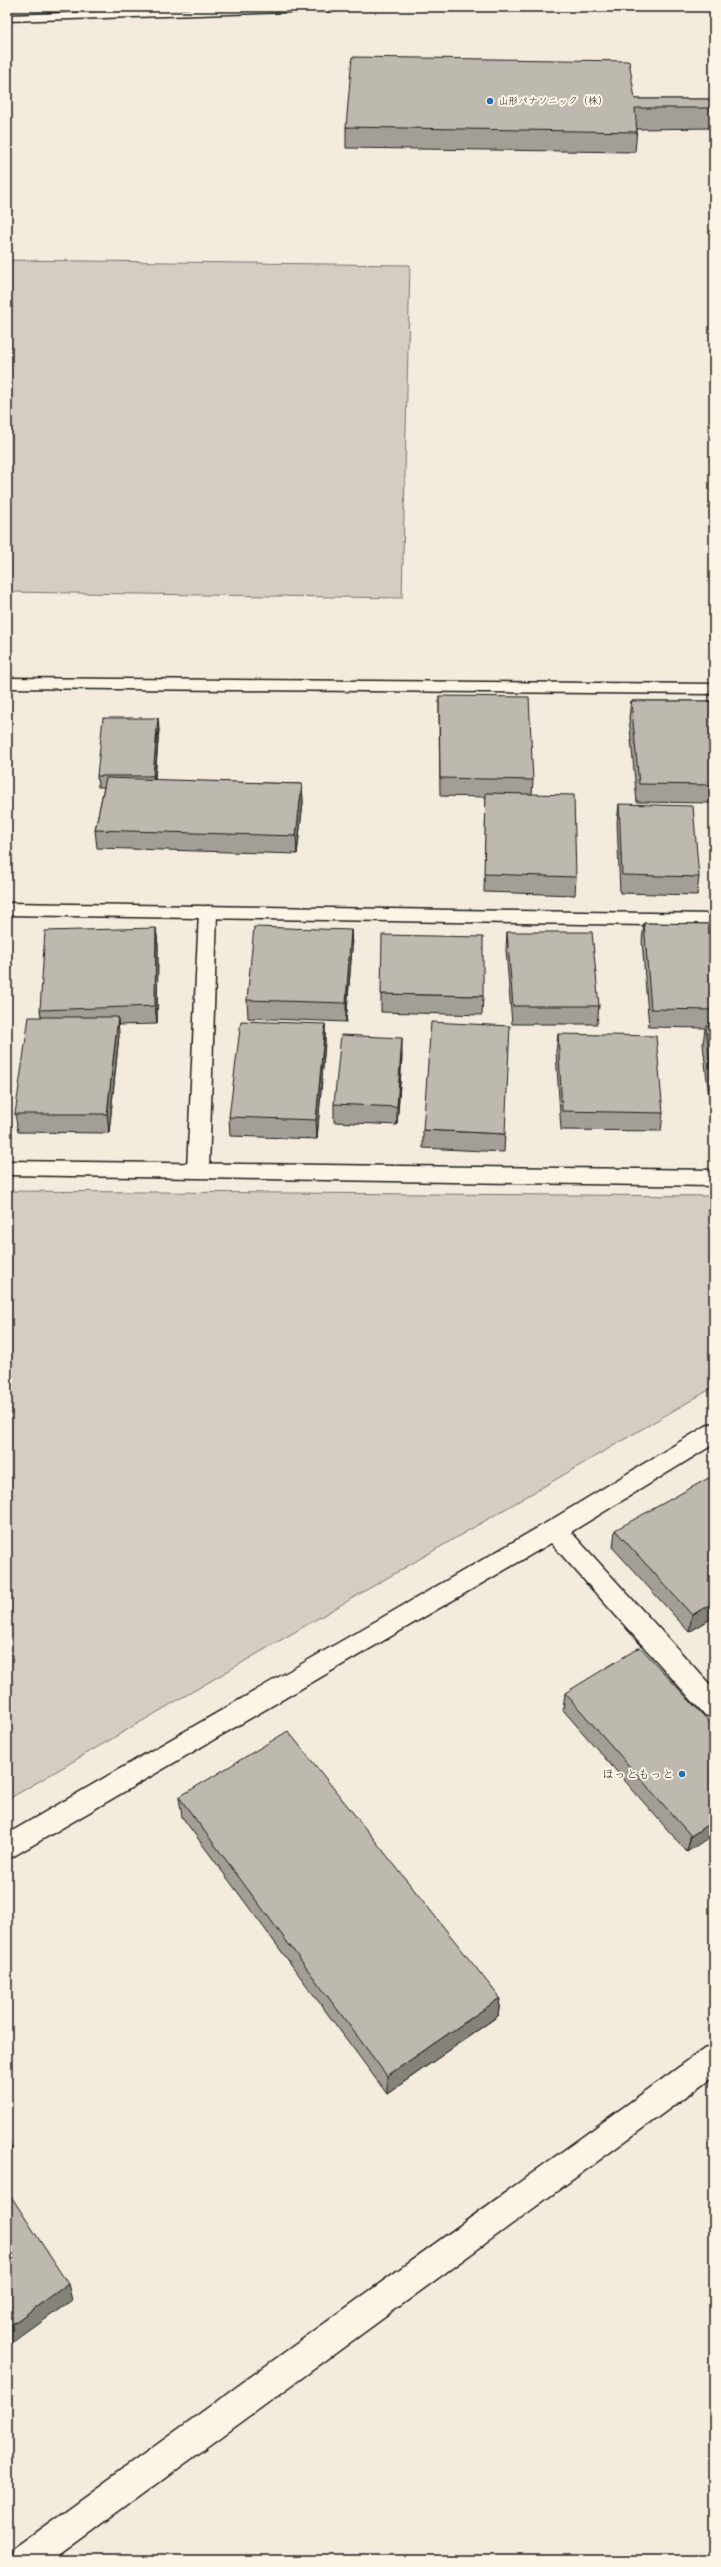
<svg xmlns="http://www.w3.org/2000/svg" width="721" height="2567" font-family="Kalam,'Klee One',sans-serif">
<style>
.green{fill:#d3cec1;stroke:#78756e}
.lines{fill:none;stroke-linecap:round;stroke-linejoin:round}
.lane-casing{stroke:#1c1c1c;stroke-width:3}
.street-casing{stroke:#1c1c1c;stroke-width:3}
.secondary-casing{stroke:#1c1c1c;stroke-width:3}
.highway-casing{stroke:#1c1c1c;stroke-width:3}
.lane{fill:#fcf5e5;fill-rule:evenodd}
.street{fill:#fcf5e5;fill-rule:evenodd}
.secondary{fill:#fcf5e5;fill-rule:evenodd}
.highway{fill:#fcf5e5;fill-rule:evenodd}
.wall{fill:#a39f96;stroke:#1c1c1c}
.shaded-wall{fill:#85827a;stroke:#1c1c1c}
.building{fill:#beb9ae;stroke:#1c1c1c}
.poi-dot{fill:#1f6fb2;stroke:#fcf5e5;stroke-width:1.5}
.labels{text-anchor:middle;dominant-baseline:central;stroke-width:4;stroke-linejoin:round;paint-order:stroke}
.far-poi-label{font-size:10px;fill:#1c1c1c;stroke:#fcf5e5;text-anchor:start}
.poi-label{font-size:12px;fill:#1c1c1c;stroke:#fcf5e5;text-anchor:end}
</style>
<rect width="100%" height="100%" fill="#f3ecdd"/>
<filter id="ink" filterUnits="userSpaceOnUse"><feTurbulence type="fractalNoise" baseFrequency=".025" numOctaves="2"/><feDisplacementMap in="SourceGraphic" scale="8" xChannelSelector="R" yChannelSelector="G"/><feConvolveMatrix kernelMatrix="1 2 1 2 8 2 1 2 1" color-interpolation-filters="sRGB"/></filter>
<g filter="url(#ink)">
<g class="green">
<polygon points="7,260 410,265 402,598 7,592"/>
<polygon points="7,1191 714,1196 714,1387 7,1800"/>
</g>
<g class="lines">
<defs>
<g id="lane">
<polygon points="7,903 714,914 714,926 7,915"/>
<polygon points="7,1161 714,1170 714,1186 7,1175"/>
<polygon points="714,1423 714,1444 571,1532 714,1689 714,1718 705,1715 551,1543 7,1860 7,1834 546,1523 706,1426"/>
</g>
<polygon id="street" points="208,906 215,908 217,912 209,1170 205,1175 198,1177 191,1175 187,1170 199,912 201,908"/>
<g id="secondary">
<polygon points="7,678 714,684 714,694 7,688"/>
<polygon points="714,2045 714,2076 53,2560 10,2560 14,2548 704,2049"/>
</g>
<polygon id="highway" points="247,7 362,7 356,10 7,21 7,15"/>
</defs>
<use href="#lane" class="lane-casing"/>
<use href="#street" class="street-casing"/>
<use href="#secondary" class="secondary-casing"/>
<use href="#highway" class="highway-casing"/>
<use href="#lane" class="lane"/>
<use href="#street" class="street"/>
<use href="#secondary" class="secondary"/>
<use href="#highway" class="highway"/>
</g>
<g class="wall">
<polygon points="635,99 714,99 714,128 637,129 635,152 346,148 346,127"/>
<polygon points="439,696 533,780 532,794 576,877 575,895 484,892 486,797 440,796 439,714"/>
<polygon points="631,701 714,701 714,803 637,802 629,718"/>
<polygon points="159,729 155,780 302,784 303,802 297,854 97,848 95,830 104,787 98,787 97,776"/>
<polygon points="619,804 699,877 697,895 620,893 617,822"/>
<polygon points="644,923 714,924 714,1135 713,1135 703,1044 705,1028 649,1027 642,941"/>
<polygon points="156,928 158,946 157,1024 118,1025 119,1035 109,1133 18,1132 15,1114 41,1017 40,1010"/>
<polygon points="351,930 352,948 346,1022 248,1018 247,1000"/>
<polygon points="507,932 599,1006 597,1024 512,1024 506,950"/>
<polygon points="381,994 483,996 482,1015 381,1012"/>
<polygon points="325,1024 325,1042 317,1139 230,1136 229,1117"/>
<polygon points="558,1034 663,1113 661,1131 561,1130 556,1052"/>
<polygon points="402,1056 397,1125 334,1122 334,1104"/>
<polygon points="423,1130 505,1134 504,1152 423,1148"/>
<polygon points="615,1530 714,1617 689,1632 613,1548"/>
<polygon points="565,1693 714,1727 687,1852 563,1710"/>
<polygon points="179,1797 500,1998 498,2016 387,2094 182,1817"/>
</g>
<g class="shaded-wall">
<polygon points="158,718 159,729 154,787 153,776"/>
<polygon points="302,784 303,802 297,854 296,836"/>
<polygon points="156,928 158,946 157,1024 155,1006"/>
<polygon points="351,930 352,948 346,1022 346,1003"/>
<polygon points="118,1017 119,1035 109,1133 107,1114"/>
<polygon points="325,1024 325,1042 317,1139 316,1120"/>
<polygon points="402,1038 402,1056 397,1125 397,1107"/>
<polygon points="714,1602 714,1617 689,1632 692,1615"/>
<polygon points="714,1820 714,1834 687,1852 691,1836"/>
<polygon points="500,1998 498,2016 387,2094 387,2076"/>
<polygon points="7,2132 12,2149 7,2153"/>
<polygon points="68,2284 72,2300 7,2347 7,2328"/>
</g>
<g class="building">
<polygon points="352,57 629,61 635,99 714,99 714,108 635,108 637,132 346,127"/>
<polygon points="439,696 529,697 533,780 440,778"/>
<polygon points="631,701 714,701 714,785 639,784"/>
<polygon points="103,718 158,718 153,776 97,776"/>
<polygon points="106,778 302,784 296,836 95,830"/>
<polygon points="486,793 574,795 576,877 484,874"/>
<polygon points="619,804 693,806 699,877 622,875"/>
<polygon points="644,923 714,924 714,1010 651,1009"/>
<polygon points="254,927 351,930 346,1003 247,1000"/>
<polygon points="156,928 155,1006 40,1010 45,931"/>
<polygon points="507,932 592,932 599,1006 513,1006"/>
<polygon points="382,935 483,937 483,996 381,994"/>
<polygon points="29,1017 118,1017 107,1114 15,1114"/>
<polygon points="241,1021 325,1024 316,1120 229,1117"/>
<polygon points="431,1022 510,1026 505,1134 423,1130"/>
<polygon points="706,1026 714,1026 714,1104"/>
<polygon points="558,1034 656,1036 663,1113 562,1111"/>
<polygon points="341,1035 402,1038 397,1107 334,1104"/>
<polygon points="714,1475 714,1602 692,1615 615,1530"/>
<polygon points="640,1647 714,1727 714,1820 691,1836 565,1693"/>
<polygon points="288,1731 500,1998 387,2076 179,1797"/>
<polygon points="7,2190 68,2284 7,2328"/>
</g>
</g>
<g class="poi-dot">
<circle cx="490" cy="101" r="4"/>
<circle cx="682" cy="1774" r="4"/>
</g>
<g class="labels">
<g class="far-poi-label">
<text x="498" y="101">山形パナソニック（株）</text>
</g>
<g class="poi-label">
<text x="674" y="1774">ほっともっと</text>
</g>
</g>
<rect width="721" height="2567" fill="none" stroke="#fcf5e5" stroke-width="24"/>
<rect x="12" y="12" width="697" height="2543" fill="none" stroke="#1c1c1c" stroke-width="1.5" filter="url(#ink)"/>
</svg>
